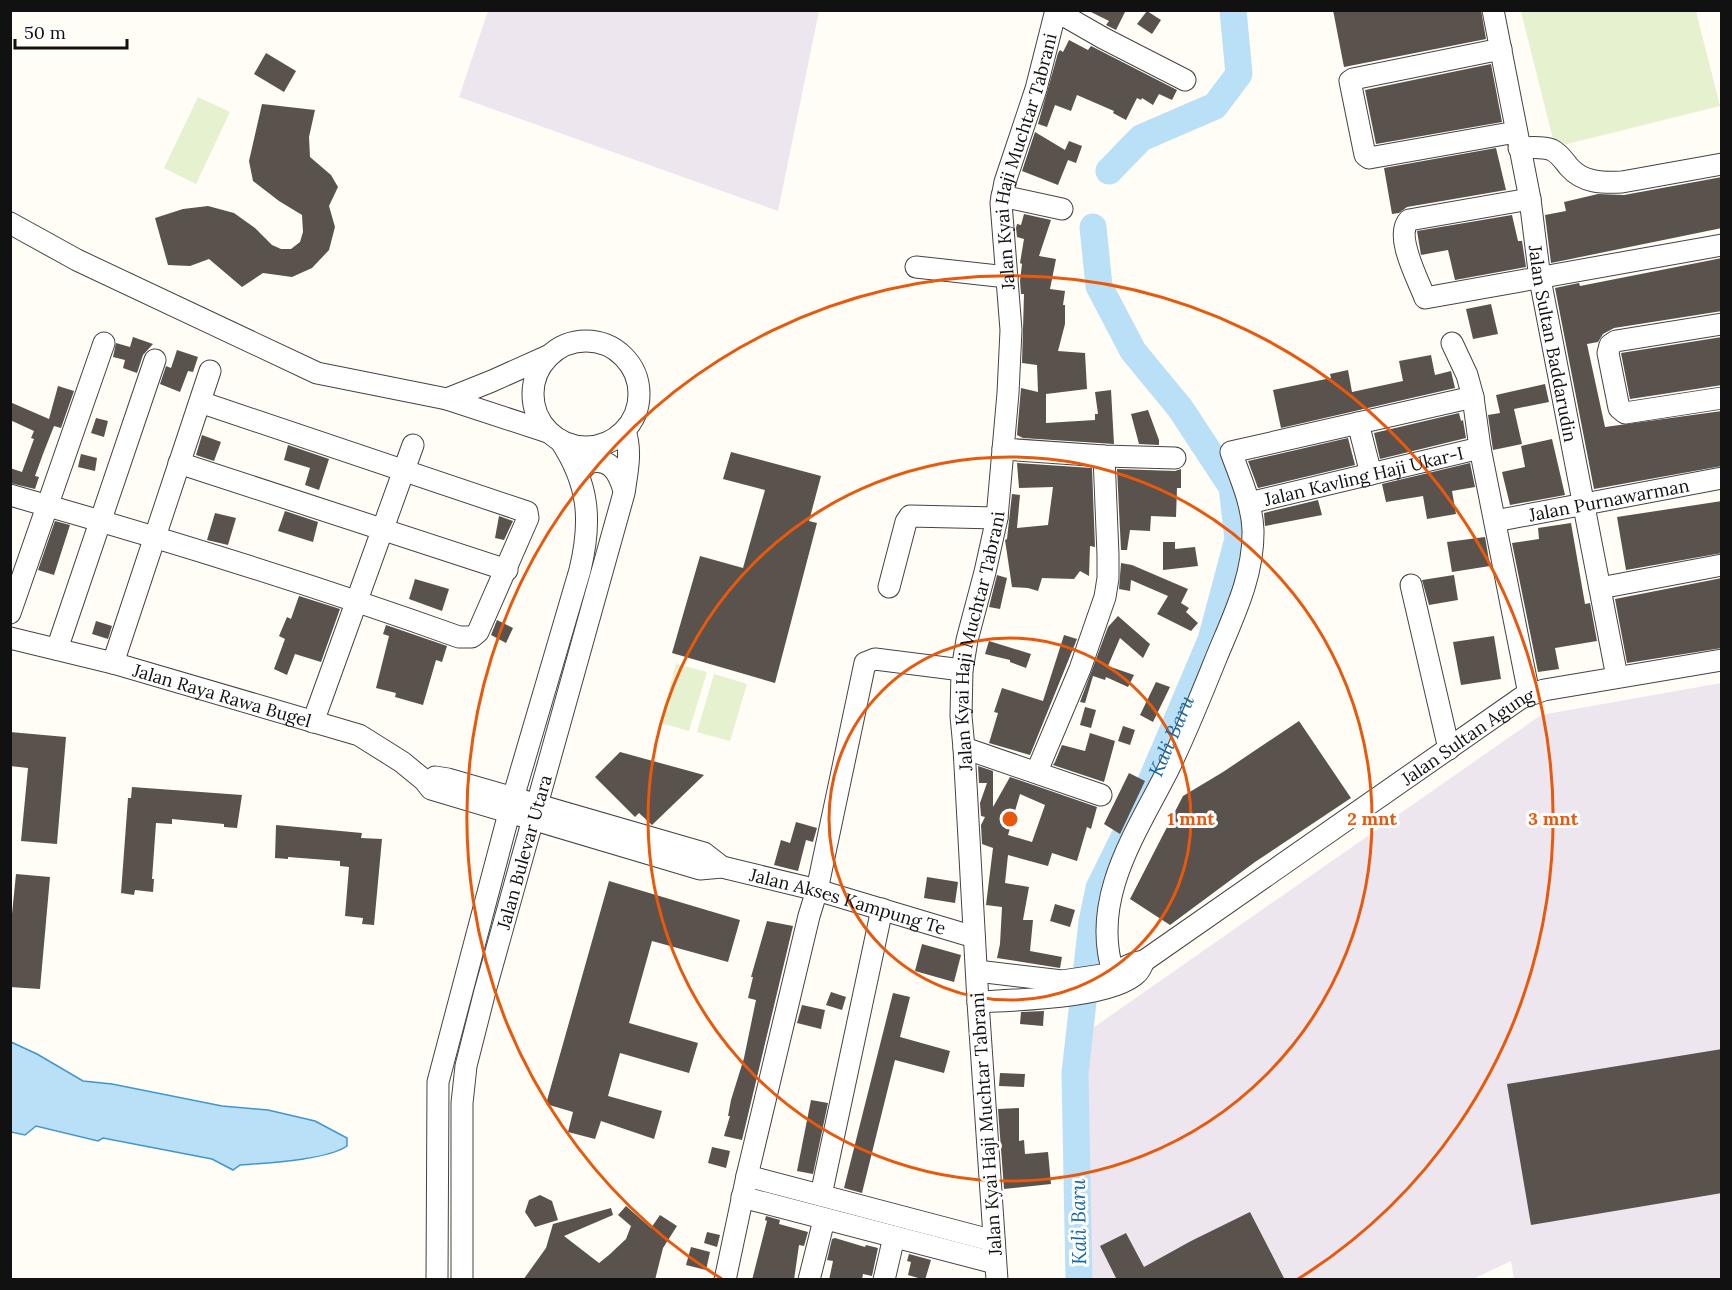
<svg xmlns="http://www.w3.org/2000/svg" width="1732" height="1290" font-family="Lora,serif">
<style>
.industrial{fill:#eee6ef}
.pitch{fill:#e6f2cf}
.water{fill:#b9e0f7;stroke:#3f96cf;stroke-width:1.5}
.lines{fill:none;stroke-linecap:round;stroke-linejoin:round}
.river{stroke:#b9e0f7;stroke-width:27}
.building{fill:#5a524d;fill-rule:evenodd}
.minor-casing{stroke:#444;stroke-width:23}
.minor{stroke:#fff;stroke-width:21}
.ring{fill:none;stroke:#e8590c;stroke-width:3}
.labels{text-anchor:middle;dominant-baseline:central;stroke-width:6;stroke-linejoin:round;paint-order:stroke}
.street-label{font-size:18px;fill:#111;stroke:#fff}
.water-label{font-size:20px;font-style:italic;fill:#1768a6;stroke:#fff}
.centre{fill:#e8590c;stroke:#fff;stroke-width:3}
.ring-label{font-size:18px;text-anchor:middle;font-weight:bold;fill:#e8590c;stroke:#fff;stroke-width:6;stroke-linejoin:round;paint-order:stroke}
</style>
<rect width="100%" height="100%" fill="#fffdf5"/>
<g class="industrial">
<polygon points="488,11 819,11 778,211 459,97"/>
<polygon points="1721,683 1721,1279 1514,1279 1511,1261 1471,1280 1081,1280 1072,1208 1087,1032 1541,715"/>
</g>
<g class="pitch">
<polygon points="1529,10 1696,11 1720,106 1555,147 1521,12"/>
<polygon points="198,97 230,112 196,184 164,168"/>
<polygon points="676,664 707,672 689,731 660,723"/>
<polygon points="714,674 747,684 730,741 697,732"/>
</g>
<path class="water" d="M11 1042 37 1054 83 1081 112 1084 222 1106 268 1110 315 1121 347 1138V1146C327 1160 266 1163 240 1165L233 1170 212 1159 103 1138 98 1141 36 1126 25 1135 11 1132Z"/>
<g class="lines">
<g class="river">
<polyline points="1109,171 1141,138 1215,106 1239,74 1233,10"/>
<path id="s1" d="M1079 1280 1075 1073 1092 922 1099 888 1146 793 1211 640 1238 539 1232 487 1180 408 1133 351 1099 286 1093 227"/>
</g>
</g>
<g class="building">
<polygon points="1087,10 1126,10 1116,30 1106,25 1109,21"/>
<polygon points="1333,10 1481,10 1486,39 1344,67"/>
<polygon points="1147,11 1161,20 1152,34 1137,24"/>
<polygon points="1069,40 1088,50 1091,46 1177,90 1172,100 1159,94 1153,105 1142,98 1141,100 1137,98 1126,120 1113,113 1114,111 1077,95 1071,111 1055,105 1047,127 1038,124 1058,53 1060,50 1063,52"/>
<polygon points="266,53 296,71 284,92 254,74"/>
<polygon points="1491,64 1502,122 1376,144 1365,90"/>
<polygon points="262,104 315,110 309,137 310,157 331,175 338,187 329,206 335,227 329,250 312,268 292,277 263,273 242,287 209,259 190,266 168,265 155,218 183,209 208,206 234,213 255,228 272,245 281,249 291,249 300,242 303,232 302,215 279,201 253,181 249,161"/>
<polygon points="1035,132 1065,150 1069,141 1082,146 1076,163 1068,160 1058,185 1022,171"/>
<polygon points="1496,148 1506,190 1407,207 1399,213 1392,214 1384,168"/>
<polygon points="1722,177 1722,228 1551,263 1545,215 1566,211 1564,202 1598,194 1624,195"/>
<polygon points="1024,214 1051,220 1039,256 1056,259 1050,289 1065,291 1063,305 1065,305 1065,324 1058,351 1085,353 1087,389 1046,394 1046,423 1095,420 1095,414 1098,414 1095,392 1111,390 1114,444 1023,438 1017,435 1021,388 1038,392 1037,365 1022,363 1024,294 1021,294 1020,281 1022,264 1020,263 1024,239 1017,237 1016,228 1017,224 1021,225"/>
<polygon points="1512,215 1518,241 1522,241 1526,267 1455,280 1448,250 1421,255 1417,231"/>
<polygon points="1722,258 1722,311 1614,328 1603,334 1598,342 1587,344 1605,427 1722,411 1722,466 1594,489 1555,288 1579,283 1580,286"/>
<polygon points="1491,304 1498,334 1473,339 1466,309"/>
<polygon points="133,337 153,344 143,355 137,373 123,368 125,360 113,357 116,343 130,347"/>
<polygon points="1722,337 1722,385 1630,399 1621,353"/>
<polygon points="177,350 198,357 193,372 188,371 180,392 160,384 166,366 171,368"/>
<polygon points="1431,355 1435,375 1451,371 1455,388 1281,428 1273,390 1331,378 1330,374 1348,370 1352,392 1403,381 1399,361"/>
<polygon points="1545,384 1549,402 1514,409 1522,444 1493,450 1488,415 1500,413 1496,395"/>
<polygon points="58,386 74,391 61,428 54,426 43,454 35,476 39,477 35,489 10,483 10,468 22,472 34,439 31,438 34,431 10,420 10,402 49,419"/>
<polygon points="1148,410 1159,440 1159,445 1139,444 1131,414"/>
<polygon points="1459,413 1461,421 1463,420 1466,438 1380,459 1374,433"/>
<polygon points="96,418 108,421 104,437 91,433"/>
<polygon points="202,435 221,442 214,461 196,455"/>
<polygon points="1348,438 1355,465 1258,488 1248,461"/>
<polygon points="1552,439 1565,495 1510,505 1502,472 1525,467 1521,446"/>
<polygon points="288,445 329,459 319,490 305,485 310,468 284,460"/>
<polygon points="731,452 821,476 809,521 817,523 775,683 672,653 700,556 743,568 765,490 723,479"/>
<polygon points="81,454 97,458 95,471 78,467"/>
<polygon points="1017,463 1092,468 1095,547 1090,546 1089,576 1080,571 1074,579 1042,578 1038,591 1028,588 1012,587 1005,540 1007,539 1012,494 1020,495 1017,528 1048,525 1053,487 1019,488"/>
<polygon points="1470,463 1475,487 1452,491 1456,514 1427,519 1423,496 1386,502 1382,484"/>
<polygon points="1117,469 1175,471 1181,469 1181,488 1177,488 1176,517 1151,516 1150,531 1130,530 1127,550 1121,550"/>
<polygon points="1318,500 1322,515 1265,526 1264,513"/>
<polygon points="1722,501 1722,553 1626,570 1617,517"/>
<polygon points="285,511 318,522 313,542 278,531"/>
<polygon points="215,513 236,518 228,545 207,540"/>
<polygon points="499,516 513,521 504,540 495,538"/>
<polygon points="55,521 70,525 54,575 38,570"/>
<polygon points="1571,523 1585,604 1590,603 1597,641 1555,648 1559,669 1538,672 1512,543 1539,539 1538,528"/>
<polygon points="1485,537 1490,566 1452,572 1447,542"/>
<polygon points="1163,542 1175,542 1175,549 1195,547 1198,566 1163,570"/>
<polygon points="1121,563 1132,565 1188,589 1181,603 1189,608 1186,612 1198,623 1191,631 1157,614 1168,596 1131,580 1130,591 1119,589"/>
<polygon points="997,575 1007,578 1000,609 989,607"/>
<polygon points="1454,575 1458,600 1429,605 1422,580"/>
<polygon points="1722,578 1722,648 1627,663 1615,599"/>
<polygon points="415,579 449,589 442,611 409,599"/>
<polygon points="299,596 340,609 321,662 295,654 287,675 274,669 285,639 279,636 287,617 291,619"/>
<polygon points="1118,616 1150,644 1143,658 1120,638 1108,666 1134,675 1128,687 1106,677 1105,680 1093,676 1085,703 1080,702 1108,627"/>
<polygon points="497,620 513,628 506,643 491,635"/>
<polygon points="96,621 112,626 108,639 92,634"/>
<polygon points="386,625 447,646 442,662 436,660 423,705 395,697 396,693 376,688 389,636 383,634"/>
<polygon points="1064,635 1077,639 1030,755 989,743 998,713 994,712 1002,688 1043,701"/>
<polygon points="1494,636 1501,679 1461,685 1453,642"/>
<polygon points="989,641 1031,654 1026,668 1010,662 1010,660 985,654"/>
<polygon points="1156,682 1170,687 1153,722 1140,715"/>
<polygon points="1085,707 1096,710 1091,728 1080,725"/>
<polygon points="1299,721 1351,798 1255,862 1170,925 1130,899 1183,796 1223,772"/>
<polygon points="1123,726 1135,730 1130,745 1118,741"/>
<polygon points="10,732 66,737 57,844 21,841 28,768 10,766"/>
<polygon points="1090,733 1115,741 1104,782 1053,765 1055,762 1057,762 1055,762 1062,745 1085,751"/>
<polygon points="620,752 704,775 652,825 639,813 635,817 595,777"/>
<path d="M978 766 993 771V807L1010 777 1097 807 1091 829 1087 827 1077 861 1052 853 1048 866 1008 855 1005 883 1029 887 1023 920H1033L1030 951 1062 957 1060 968 997 958 1000 944 1002 907 986 905 993 848 982 844 981 825 985 817 981 816 980 803 987 783H979ZM1020 794 1045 805 1032 842 1008 835Z"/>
<polygon points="1129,773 1145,781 1120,834 1104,824"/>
<polygon points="132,787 242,795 237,828 224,827 224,824 172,819 172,824 156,823 152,879 154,879 153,892 135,890 134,895 121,893 128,798 131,798"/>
<polygon points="796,822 817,828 813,842 806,840 798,871 774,865 781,840 790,843"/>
<polygon points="276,825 362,833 361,838 382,839 374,925 362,924 363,918 345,916 349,867 340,866 340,861 288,857 288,859 275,858"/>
<polygon points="16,874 50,877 40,989 10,987 10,934"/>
<polygon points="927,877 958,882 955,903 924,898"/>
<polygon points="609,881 740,920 728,962 652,941 629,1023 698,1043 689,1073 620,1053 608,1096 662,1111 654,1139 601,1121 595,1139 568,1132 573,1112 546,1104"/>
<polygon points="1055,904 1075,910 1070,927 1050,921"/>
<polygon points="767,921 793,926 742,1140 724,1136 730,1116 728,1116 731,1100 744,1058 756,1000 748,998 753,977 751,977"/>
<polygon points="922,944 961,955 954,982 915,971"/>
<polygon points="831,992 846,997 842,1010 826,1005"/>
<polygon points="893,993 910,997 900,1037 950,1051 944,1073 895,1060 862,1193 844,1188"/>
<polygon points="802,1005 825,1010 821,1029 797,1023"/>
<polygon points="1044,1011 1043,1026 1020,1024 1021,1012"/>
<polygon points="1722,1049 1722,1193 1531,1225 1507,1084"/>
<polygon points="1000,1073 1025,1074 1024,1087 999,1086"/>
<polygon points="811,1100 828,1103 813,1174 797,1171"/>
<polygon points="1019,1108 1019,1141 1024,1140 1025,1154 1048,1152 1051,1184 1004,1189 998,1109"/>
<polygon points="712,1147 730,1151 726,1168 708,1163"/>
<polygon points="540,1195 552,1201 558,1220 535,1227 525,1212 529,1200"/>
<polygon points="626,1206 651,1228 660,1215 677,1226 663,1248 655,1280 523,1280 546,1248 553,1224 611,1208 613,1215 564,1236 599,1263 609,1255 626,1239 631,1226 618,1215"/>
<polygon points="1250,1212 1285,1280 1117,1280 1100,1246 1126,1233 1144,1267 1191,1241"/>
<polygon points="766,1216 780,1220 779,1224 808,1232 804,1246 799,1245 794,1280 752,1280 767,1221 765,1220"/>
<polygon points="707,1232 720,1235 717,1247 704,1243"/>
<polygon points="835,1238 865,1247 866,1245 878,1248 872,1276 863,1274 862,1280 829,1280 833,1261 827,1260 832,1239"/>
<polygon points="691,1247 710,1252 706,1270 686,1265"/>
<polygon points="909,1254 931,1260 925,1280 908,1275 911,1262 907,1261"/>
</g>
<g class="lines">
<defs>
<g id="minor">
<path id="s2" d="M1493 10 1530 199 1540 279 1617 677"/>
<polyline points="1056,11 1103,38 1185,80"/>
<polyline points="1501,49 1353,79 1350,81 1351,86 1365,155 1369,158 1516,132"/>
<path d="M1519 148C1530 148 1542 146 1552 150 1560 154 1564 161 1569 167 1583 183 1603 183 1622 182L1722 164"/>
<polyline points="1002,196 1062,209"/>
<path d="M1530 199 1409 220C1394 236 1418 279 1425 298L1722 245"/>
<polyline points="10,223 77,260 317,373 447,399"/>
<polyline points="916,267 1007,277"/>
<polyline points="1722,324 1616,341 1610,345 1608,353 1619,408 1625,413 1722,398"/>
<circle cx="586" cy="394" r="53"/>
<polyline points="1452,343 1467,375 1473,397 1480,448 1529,694"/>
<polyline points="1358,423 1371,474"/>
<polyline points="548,432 447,399 492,381 550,355"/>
<polyline points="1003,449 1104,456 1175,458"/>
<polyline points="179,463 507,570"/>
<path d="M579 473 588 463C610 456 619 473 624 491"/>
<path d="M10 495C162 538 311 584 459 637H472L478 632 528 518 527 512 200 402"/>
<path id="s3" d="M1249 503 1480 448"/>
<path id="s4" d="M1495 521 1722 478"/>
<polyline points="1411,585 1449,749"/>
<polyline points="889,587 906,522 910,516 997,518"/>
<polyline points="1600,588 1722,565"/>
<polyline points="10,613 104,343"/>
<path id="s5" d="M10 638 113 663 359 735 402 762 424 780 431 789 700 869 722 867 817 890 974 937"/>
<polyline points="57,649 155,360"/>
<polyline points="113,663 210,371"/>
<polyline points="313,722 413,445"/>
<polyline points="964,748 1101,795"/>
<polyline points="1037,771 1080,669 1105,597 1108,578 1108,555 1104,456"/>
<polyline points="435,777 448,779 704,853 722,867"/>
<path id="s6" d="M1144 961 1521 698 1544 690 1722 660"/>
<path d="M977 971 1062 981 1109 974 1134 963 1144 961C1142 965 1140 971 1137 973 1113 998 1014 1000 978 1002"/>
<path d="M1113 972C1090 897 1137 832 1169 768 1187 731 1202 693 1217 656 1234 615 1254 575 1253 530 1252 503 1240 477 1231 452L1473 397"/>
<polyline points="747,1176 994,1241"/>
<polyline points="821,1195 882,909"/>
<polyline points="742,1197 995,1263"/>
<path d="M437 1280 438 1082 513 798 580 570C592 520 589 484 560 440"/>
<path id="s7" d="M462 1280V1103L466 1066 485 991 624 493C627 473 632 451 625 431"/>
<polyline points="725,1280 747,1176 809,916 817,890 865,663 875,659 962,670"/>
<polyline points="809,1280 824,1220"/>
<polyline points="884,1280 894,1237"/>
<path id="s8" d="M997 1280 978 1002 964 748 961 716 962 670 967 640 985 572 997 518 1008 393 1011 330 1001 203 1005 182 1036 89 1056 10"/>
</g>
</defs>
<use href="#minor" class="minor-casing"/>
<use href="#minor" class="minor"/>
</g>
<g class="ring">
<circle cx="1010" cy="819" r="181"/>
<circle cx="1010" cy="819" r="362"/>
<path d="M722 1279A543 543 0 1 1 1298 1279"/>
</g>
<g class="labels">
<g class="street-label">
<text stroke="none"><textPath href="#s8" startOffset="1128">Jalan Kyai Haji Muchtar Tabrani</textPath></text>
<text stroke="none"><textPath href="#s2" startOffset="339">Jalan Sultan Baddarudin</textPath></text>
<text stroke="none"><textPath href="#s3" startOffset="118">Jalan Kavling Haji Ukar-I</textPath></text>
<text stroke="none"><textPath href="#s4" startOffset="116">Jalan Purnawarman</textPath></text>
<text stroke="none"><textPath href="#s8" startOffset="642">Jalan Kyai Haji Muchtar Tabrani</textPath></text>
<text stroke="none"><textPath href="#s5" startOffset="220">Jalan Raya Rawa Bugel</textPath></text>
<text stroke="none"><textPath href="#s6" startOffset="394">Jalan Sultan Agung</textPath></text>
<text stroke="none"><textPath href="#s7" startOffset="436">Jalan Bulevar Utara</textPath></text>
<text stroke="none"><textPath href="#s5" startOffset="886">Jalan Akses Kampung Te</textPath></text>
<text transform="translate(986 1124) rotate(-94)">Jalan Kyai Haji Muchtar Tabrani</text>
</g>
<g class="water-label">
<text stroke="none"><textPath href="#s1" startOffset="562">Kali Baru</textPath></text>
<text transform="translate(1078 1222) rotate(-91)">Kali Baru</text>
</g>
</g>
<circle cx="1010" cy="819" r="9" class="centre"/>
<g class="ring-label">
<text x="1191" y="825">1 mnt</text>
<text x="1372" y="825">2 mnt</text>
<text x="1553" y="825">3 mnt</text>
</g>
<rect width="1732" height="1290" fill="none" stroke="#111111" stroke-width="24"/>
<path d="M15 39v9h112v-9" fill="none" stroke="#111111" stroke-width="3"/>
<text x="24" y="39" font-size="18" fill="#111111" stroke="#ffffff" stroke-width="4.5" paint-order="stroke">50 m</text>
</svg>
